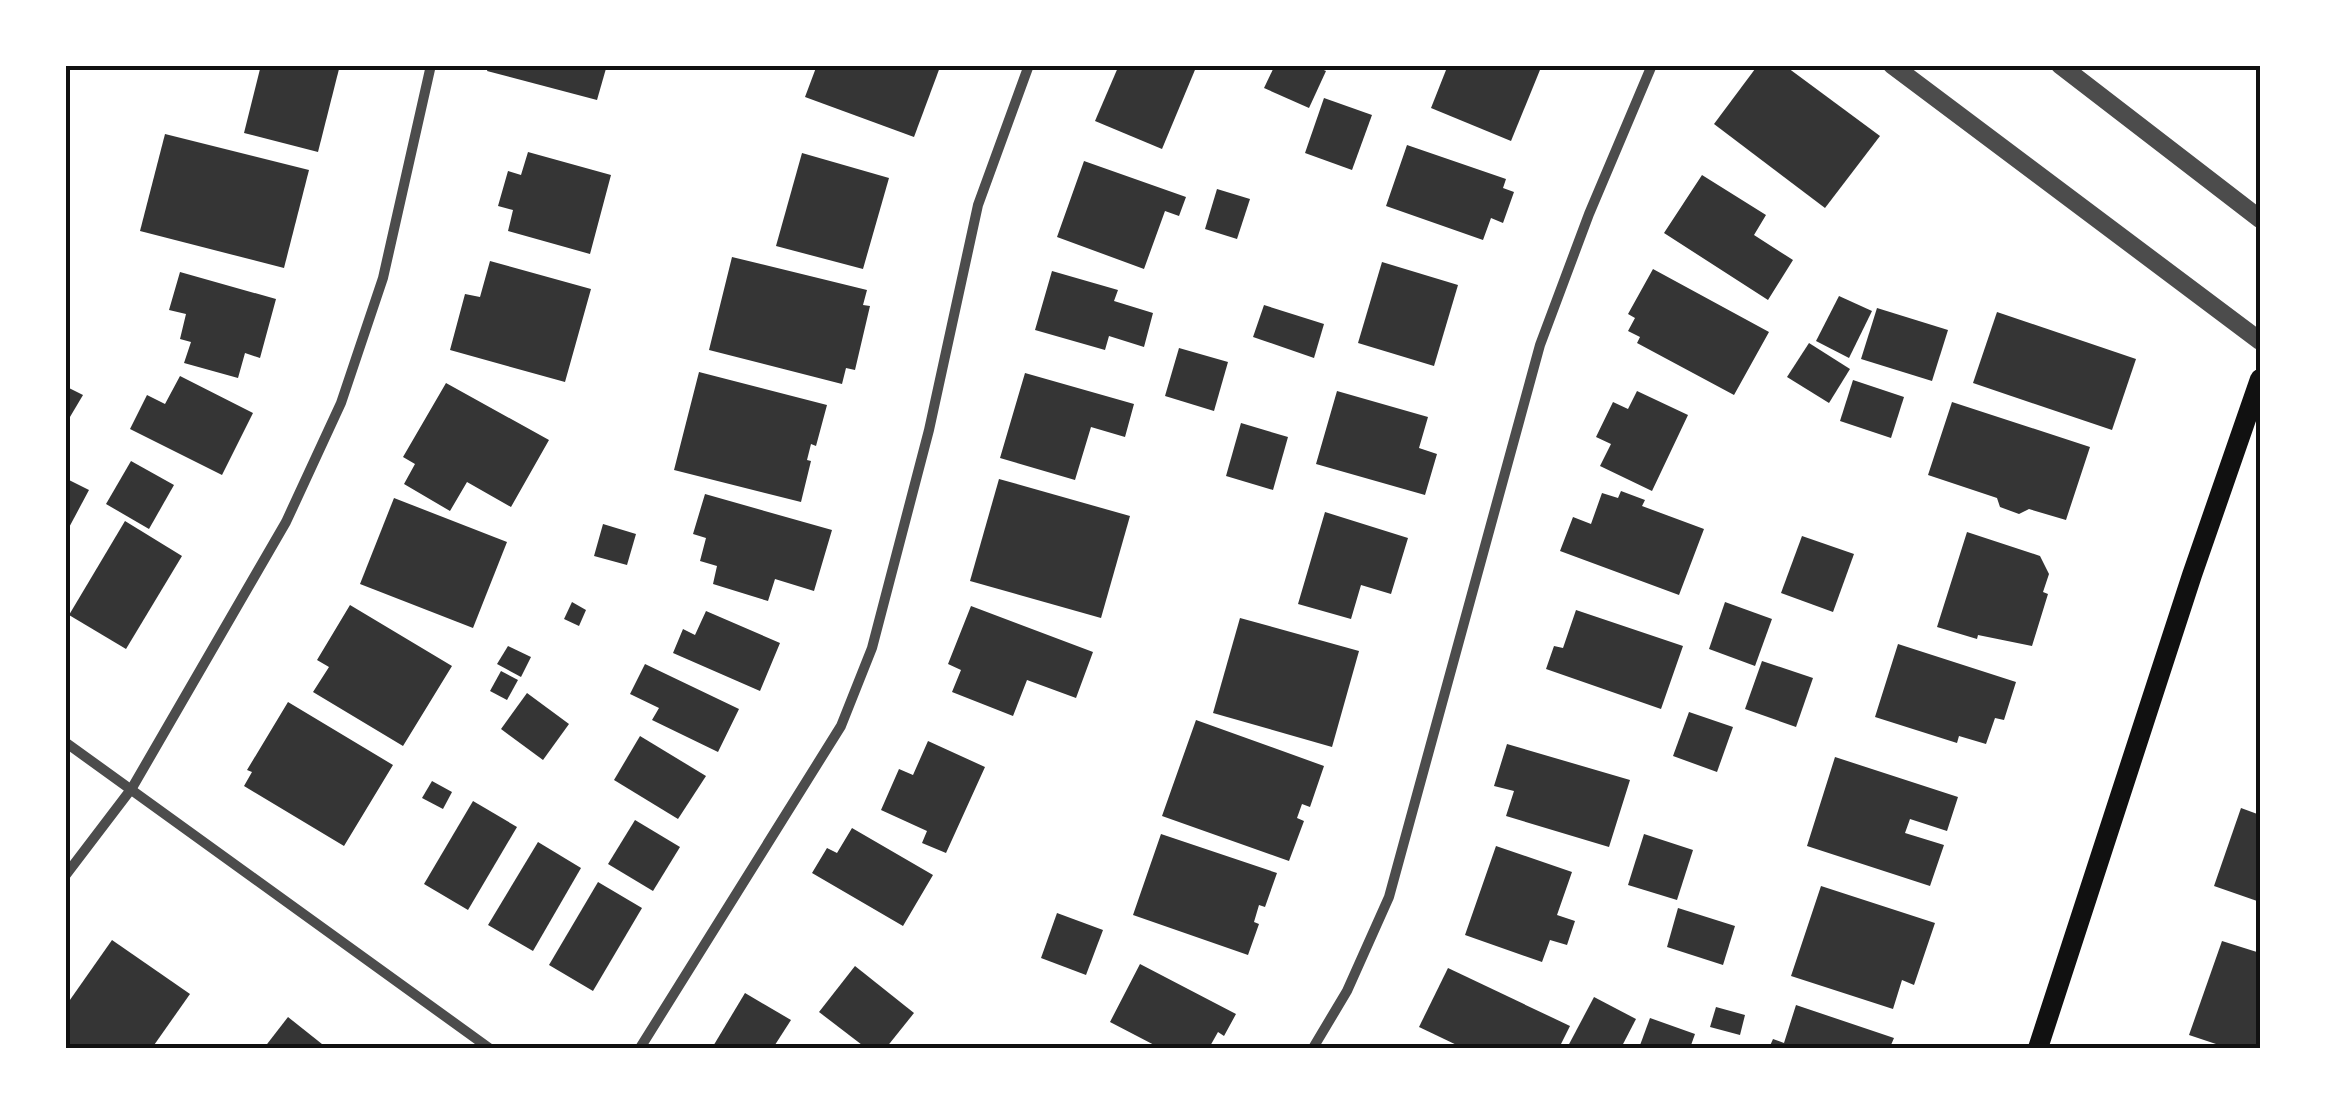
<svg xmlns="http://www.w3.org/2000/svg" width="2325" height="1113" font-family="'Alegreya Sans',sans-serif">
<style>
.building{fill:#353535}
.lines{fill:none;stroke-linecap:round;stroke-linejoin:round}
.minor{stroke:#4c4c4c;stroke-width:10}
.tertiary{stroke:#4c4c4c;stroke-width:18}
.secondary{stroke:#111;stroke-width:20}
.neatline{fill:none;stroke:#111;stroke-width:4}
</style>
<rect width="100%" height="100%" fill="#fff"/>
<g class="building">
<polygon points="261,65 340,65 318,152 244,133"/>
<polygon points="489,65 607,65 597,100 487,71"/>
<polygon points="817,65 935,65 940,67 914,137 805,97"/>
<polygon points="1119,65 1197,65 1162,149 1095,121"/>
<polygon points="1275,65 1312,65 1326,71 1309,108 1264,88"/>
<polygon points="1448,65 1542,65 1511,141 1431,108"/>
<polygon points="1758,65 1784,65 1880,136 1825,208 1714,124"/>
<polygon points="1324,98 1372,115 1352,170 1305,153"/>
<polygon points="165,134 309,170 284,268 140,231"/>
<polygon points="1407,145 1506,179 1503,188 1514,192 1503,223 1491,218 1483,240 1386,206"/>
<polygon points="528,152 611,175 590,254 508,231 513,210 498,206 508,171 521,175"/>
<polygon points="802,153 889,178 863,269 776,246"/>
<polygon points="1084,161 1186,197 1179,216 1165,211 1144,269 1057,237"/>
<polygon points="1702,175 1766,215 1754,235 1793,260 1768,300 1664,233"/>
<polygon points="1217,189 1250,199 1237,239 1205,229"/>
<polygon points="732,257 867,290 863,305 870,306 855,370 846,368 842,384 709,350"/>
<polygon points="490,261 591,289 565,382 450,350 465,294 480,297"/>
<polygon points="1382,262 1458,285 1434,366 1358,343"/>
<polygon points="1653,269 1769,332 1734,395 1637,343 1640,337 1628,331 1635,318 1628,314"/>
<polygon points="1052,271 1118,290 1114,301 1153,313 1144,347 1109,336 1105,350 1035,330"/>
<polygon points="180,272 276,299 260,358 245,353 238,378 184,363 191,342 180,339 186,314 169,310"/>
<polygon points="1839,296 1872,311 1849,358 1816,341"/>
<polygon points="1264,305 1324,324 1314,358 1253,337"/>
<polygon points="1877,308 1948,330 1932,381 1861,359"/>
<polygon points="1997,312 2136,359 2112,430 1973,383"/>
<polygon points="1809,343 1850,369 1829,403 1787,377"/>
<polygon points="1179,348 1228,362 1214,411 1165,396"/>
<polygon points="699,372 827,405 816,446 811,444 807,460 811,461 801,502 674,470"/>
<polygon points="1025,373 1134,404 1125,437 1091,427 1075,480 1000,458"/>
<polygon points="180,376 253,413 222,475 130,429 147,395 165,404"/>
<polygon points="1853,380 1904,397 1891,438 1840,421"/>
<polygon points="446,383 549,440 511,507 467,482 450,511 404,484 415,464 403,457"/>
<polygon points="65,386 83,395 67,422 65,421"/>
<polygon points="1337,391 1428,417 1419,448 1437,454 1425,495 1316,464"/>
<polygon points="1637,391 1688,415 1652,491 1600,466 1611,444 1596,437 1613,402 1628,409"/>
<polygon points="1952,402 2090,447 2066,520 2029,509 2019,514 2000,507 1997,498 1928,475"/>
<polygon points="1241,423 1288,437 1273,490 1226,476"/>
<polygon points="131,461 174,485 149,529 106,504"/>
<polygon points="65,478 89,490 65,535"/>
<polygon points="999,479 1130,516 1101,618 970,581"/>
<polygon points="1621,491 1645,500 1642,506 1704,529 1679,595 1560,551 1573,517 1591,524 1602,493 1618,498"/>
<polygon points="705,494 832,530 814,591 775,579 768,601 713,584 717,566 700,561 706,538 693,534"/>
<polygon points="394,498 507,542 473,628 360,584"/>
<polygon points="1325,512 1408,538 1391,594 1361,585 1351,619 1298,604"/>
<polygon points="125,521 182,556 126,649 69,615"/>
<polygon points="603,524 636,534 627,565 594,556"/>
<polygon points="1967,532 2040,556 2049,574 2043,592 2048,594 2032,646 1978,635 1977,639 1937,627"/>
<polygon points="1802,536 1854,554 1833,612 1781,593"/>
<polygon points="572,602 586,610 579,626 564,619"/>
<polygon points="1725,602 1772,619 1755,666 1709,649"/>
<polygon points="350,605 452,666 403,746 313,692 329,667 317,660"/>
<polygon points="971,606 1093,652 1076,698 1027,680 1013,716 952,692 961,670 948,664"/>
<polygon points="1576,610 1683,646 1661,709 1546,669 1554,646 1563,648"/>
<polygon points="706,611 780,643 760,691 673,653 683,629 695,635"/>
<polygon points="1240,618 1359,651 1332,747 1213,713"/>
<polygon points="1898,644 2016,682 2004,720 1995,718 1986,744 1959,736 1957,743 1875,717"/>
<polygon points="508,646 531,657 521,677 497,664"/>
<polygon points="1762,661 1813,678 1796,727 1745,709"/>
<polygon points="645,664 739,709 718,752 652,720 659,708 630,694"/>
<polygon points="501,671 518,680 507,700 490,691"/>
<polygon points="527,693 569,724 543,760 501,729"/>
<polygon points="288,702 393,765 344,846 244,786 252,772 247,770"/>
<polygon points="1689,712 1733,727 1717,772 1673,756"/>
<polygon points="1196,720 1324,766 1310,807 1302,804 1297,818 1304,821 1289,861 1162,816"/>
<polygon points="640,736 706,776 678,819 614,780"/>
<polygon points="928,741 985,767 946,853 922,843 927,831 881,810 899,769 913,775"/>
<polygon points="1507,744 1630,780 1609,847 1506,816 1514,791 1494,786"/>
<polygon points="1835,757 1958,797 1947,831 1910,819 1905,833 1944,845 1930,886 1807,846"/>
<polygon points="432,781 452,792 443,809 422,798"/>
<polygon points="473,801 517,827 468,910 424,884"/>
<polygon points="2241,808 2260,815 2260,902 2214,886"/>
<polygon points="635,820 680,847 653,891 608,864"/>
<polygon points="852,828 933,875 903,926 812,873 827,848 837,853"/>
<polygon points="1161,834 1277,873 1265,907 1259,905 1254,922 1259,924 1248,955 1133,915"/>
<polygon points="1644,834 1693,850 1677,900 1628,885"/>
<polygon points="538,842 581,868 533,951 488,925"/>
<polygon points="1496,846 1572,872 1557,915 1575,921 1567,945 1550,940 1542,962 1465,935"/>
<polygon points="598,882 642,908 593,991 549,965"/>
<polygon points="1821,886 1935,923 1914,985 1902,980 1893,1009 1791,976"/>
<polygon points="1678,908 1735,926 1723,965 1667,947"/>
<polygon points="1057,913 1103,930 1086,975 1041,958"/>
<polygon points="112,940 190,994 152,1048 65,1048 65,1007"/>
<polygon points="2222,941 2260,953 2260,1048 2228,1048 2189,1035"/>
<polygon points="1140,964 1236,1014 1224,1036 1218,1032 1209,1048 1160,1048 1110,1022"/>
<polygon points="855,966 914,1013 886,1048 866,1048 819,1012"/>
<polygon points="1448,968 1570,1026 1559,1048 1463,1048 1419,1027"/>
<polygon points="745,993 791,1020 773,1048 712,1048"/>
<polygon points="1594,997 1636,1019 1621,1048 1567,1048"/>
<polygon points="1796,1005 1894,1038 1891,1045 1897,1048 1769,1048 1773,1039 1784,1043"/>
<polygon points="1716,1007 1745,1015 1740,1035 1710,1027"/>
<polygon points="288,1017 327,1048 264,1048"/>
<polygon points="1650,1018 1695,1034 1690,1048 1639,1048"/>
</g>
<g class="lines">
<g class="minor">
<polyline points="65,742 489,1048"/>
<polyline points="65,876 132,788 286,522 341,403 383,278 431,65"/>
<polyline points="640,1048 841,726 872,648 929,430 978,205 1029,65"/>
<polyline points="1313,1048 1347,991 1389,897 1540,345 1589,214 1652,65"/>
</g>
<g class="tertiary">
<polyline points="1892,65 2260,341"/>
<polyline points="2060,65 2260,219"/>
</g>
<polyline class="secondary" points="2038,1048 2192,575 2260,379"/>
</g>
<rect width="2325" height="1113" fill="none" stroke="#ffffff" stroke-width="135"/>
<rect x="68" y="68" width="2190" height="978" class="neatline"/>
</svg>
